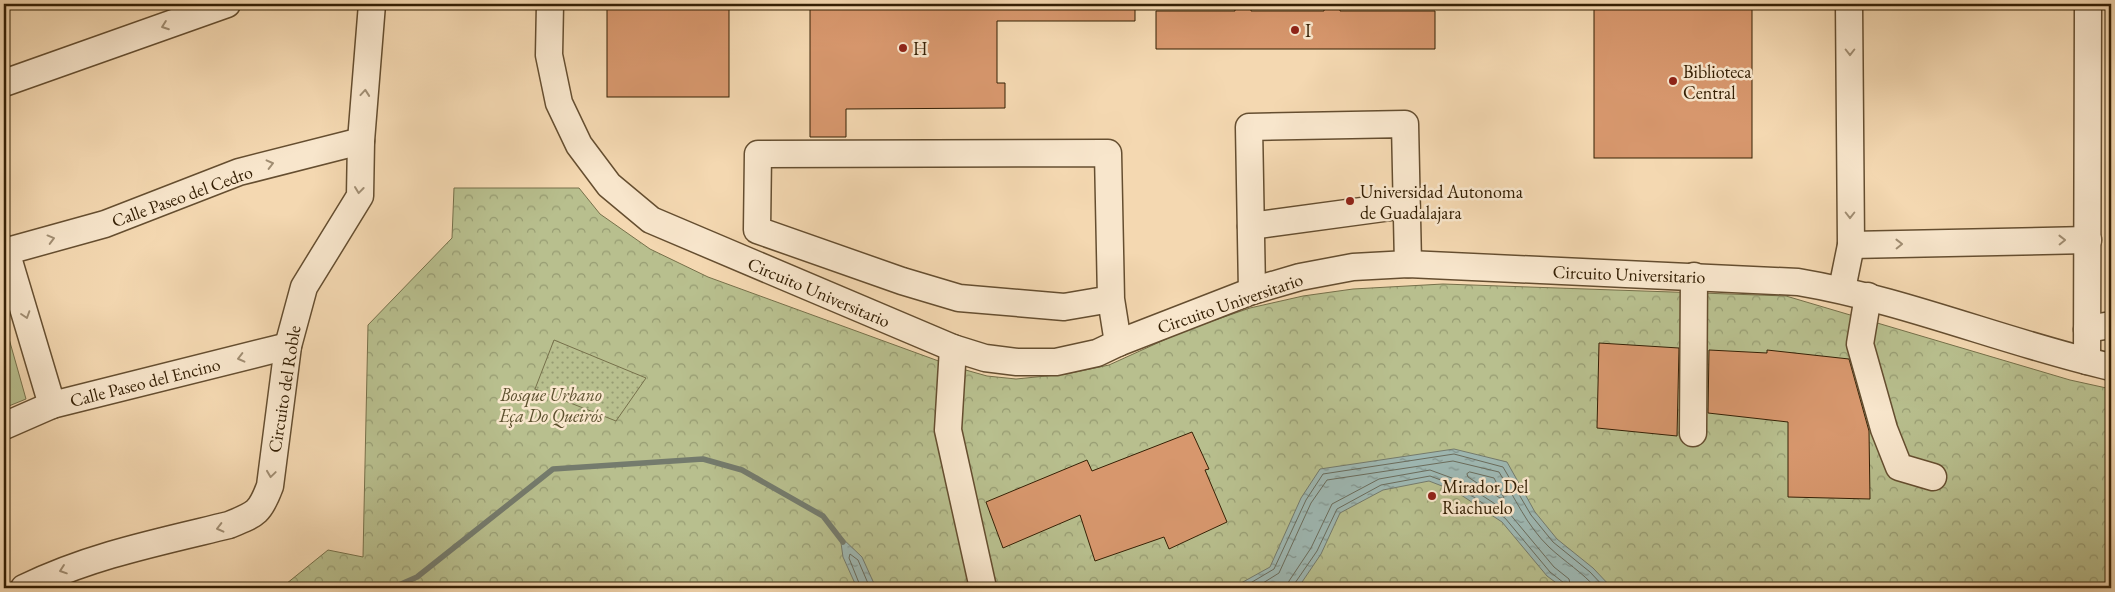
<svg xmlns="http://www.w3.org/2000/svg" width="2115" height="592" font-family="'EB Garamond',serif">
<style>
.forest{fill:url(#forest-crowns);stroke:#76704a}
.park{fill:url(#park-dots);stroke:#76704a}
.pitch{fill:#b8bf8e;stroke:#76704a}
.water{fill:url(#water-ripples);stroke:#747b6d}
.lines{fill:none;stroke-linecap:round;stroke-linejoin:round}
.shore{stroke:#6a6c5c;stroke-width:1}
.stream{stroke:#747b6d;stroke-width:5.5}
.building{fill:#d7976d;stroke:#352005}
.minor-casing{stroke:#654e30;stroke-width:29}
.minor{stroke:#f8e6cc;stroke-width:26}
.oneway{stroke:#a08d72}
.poi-dot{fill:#8f2418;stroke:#f8e6cc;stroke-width:2}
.labels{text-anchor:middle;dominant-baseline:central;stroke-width:5;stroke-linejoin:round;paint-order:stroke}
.poi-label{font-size:18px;fill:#352005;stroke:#f8e6cc;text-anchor:start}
.street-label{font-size:18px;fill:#352005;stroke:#f8e6cc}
.park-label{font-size:18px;font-style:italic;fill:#5c502e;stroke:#f8e6cc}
</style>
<defs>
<pattern id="forest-crowns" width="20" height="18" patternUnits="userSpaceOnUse" patternTransform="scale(1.25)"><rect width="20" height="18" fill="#b8bf8e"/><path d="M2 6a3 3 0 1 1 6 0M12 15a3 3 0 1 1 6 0" fill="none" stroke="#969b72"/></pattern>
<pattern id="park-dots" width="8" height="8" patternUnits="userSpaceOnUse" patternTransform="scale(1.25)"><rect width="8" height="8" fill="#b8bf8e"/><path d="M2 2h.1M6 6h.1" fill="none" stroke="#969b72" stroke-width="1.8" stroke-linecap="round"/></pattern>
<pattern id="water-ripples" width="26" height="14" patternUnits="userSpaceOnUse" patternTransform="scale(1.25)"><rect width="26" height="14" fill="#9eb8b3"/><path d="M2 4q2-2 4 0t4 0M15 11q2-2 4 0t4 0" fill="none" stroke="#829590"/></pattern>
</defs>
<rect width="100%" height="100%" fill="#f4d8b1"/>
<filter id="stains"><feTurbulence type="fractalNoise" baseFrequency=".004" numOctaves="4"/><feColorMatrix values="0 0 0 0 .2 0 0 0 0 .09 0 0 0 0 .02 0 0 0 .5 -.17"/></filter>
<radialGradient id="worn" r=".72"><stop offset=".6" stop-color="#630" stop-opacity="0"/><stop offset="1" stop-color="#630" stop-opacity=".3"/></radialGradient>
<polygon class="forest" points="454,188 579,188 600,214 650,249 708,277 955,367 987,376 1016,379 1066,374 1109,365 1186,330 1250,308 1303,296 1353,289 1443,284 1786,296 2070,380 2111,389 2111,588 281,588 328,550 363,557 368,325 452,238"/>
<polygon class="park" points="554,340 646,378 616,421 535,389"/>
<g class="pitch">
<polygon points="2111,4 2111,255 2110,255"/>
<polygon points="4,321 26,399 4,408"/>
</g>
<g class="water">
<polygon points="1454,449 1507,462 1535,512 1557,539 1593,568 1612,588 1563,588 1547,576 1502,522 1455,491 1429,481 1383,490 1340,513 1321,554 1298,588 1232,588 1270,567 1301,498 1320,469"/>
<polygon points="840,536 862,557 876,588 857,588 843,557"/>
</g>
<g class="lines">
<g class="shore">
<polygon points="1470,472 1494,478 1504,498 1500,498 1468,477 1467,474"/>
<polyline points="861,588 849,558 850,554 858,560 870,588"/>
<polyline points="1242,588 1274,569 1306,500 1323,474 1454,454 1503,467 1531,515 1553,542 1590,572 1605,588"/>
<path d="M1255 588 1279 573 1311 503 1327 480 1453 461 1499 472C1515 498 1527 526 1549 547 1565 562 1582 572 1596 588"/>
<polyline points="1287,588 1289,581 1311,548 1332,504 1379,479 1430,470 1460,481 1509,513 1554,567 1569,579 1571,588"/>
<polyline points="1294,588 1295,583 1317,551 1337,509 1381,485 1430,476 1457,486 1505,518 1550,572 1564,583 1565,588"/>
</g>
<polyline class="stream" points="392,588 417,577 553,469 703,459 742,470 823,516 843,542"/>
</g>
<g class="building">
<rect x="607" y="4" width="122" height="93"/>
<polygon points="810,4 1135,4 1135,21 997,21 997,83 1005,83 1005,108 846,109 846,137 810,137"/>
<polygon points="1235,4 1251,4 1251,11 1324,11 1324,4 1340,4 1340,11 1435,11 1435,49 1156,49 1156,11 1235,11"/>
<rect x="1594" y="4" width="158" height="154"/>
<polygon points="1599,343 1679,348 1677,436 1597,428"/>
<polygon points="1709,350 1767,353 1767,350 1849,359 1869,431 1870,499 1788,497 1788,422 1708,413"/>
<polygon points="1192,432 1209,469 1205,470 1227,522 1169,549 1164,537 1095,561 1080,515 1003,548 986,502 1087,460 1092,471"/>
</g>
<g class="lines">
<defs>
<g id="minor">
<path d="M550 4 549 55 559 103 579 145 609 185 651 220 953 348 985 358 1017 362H1056L1097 353 1118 343 1252 291 1300 277 1353 267 1408 264 1798 282C1905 300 2006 343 2111 367"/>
<polyline points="4,83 227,4"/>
<polyline points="1251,226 1406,205"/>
<polyline points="1851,245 2088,240"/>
<polyline points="6,251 52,405"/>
<polyline points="4,252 105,224 239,172 361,141"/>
<polyline points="1842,289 1851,245 1849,4"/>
<polyline points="1252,291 1249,127 1405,124 1408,264"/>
<polyline points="1868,296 1860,344 1884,429 1899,467 1933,477"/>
<polyline points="1111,299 1064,307 959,298 902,281 757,230 758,154 1108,153 1111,299 1118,343"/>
<polyline points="2087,329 2111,325"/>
<polyline points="953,348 948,430 983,588"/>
<polyline points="2087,361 2088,4"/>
<polyline points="4,426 52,405 288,346"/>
<polyline points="1693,433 1694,276"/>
<path d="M24 588C89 556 159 542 229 525 256 514 260 513 270 486L288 346 304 287 360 196 361 141 372 4"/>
</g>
</defs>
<use href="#minor" class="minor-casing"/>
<use href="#minor" class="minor"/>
</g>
<defs><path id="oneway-chevron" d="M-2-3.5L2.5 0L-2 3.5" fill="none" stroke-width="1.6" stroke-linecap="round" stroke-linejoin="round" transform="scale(1.25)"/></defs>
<g class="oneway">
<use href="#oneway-chevron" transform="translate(165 26) rotate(160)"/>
<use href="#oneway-chevron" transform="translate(1850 52) rotate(90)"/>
<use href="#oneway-chevron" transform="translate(365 93) rotate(-85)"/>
<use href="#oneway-chevron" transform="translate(270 164) rotate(-14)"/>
<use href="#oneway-chevron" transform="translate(359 190) rotate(97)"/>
<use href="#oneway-chevron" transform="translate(1850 215) rotate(90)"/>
<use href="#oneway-chevron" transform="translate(51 239) rotate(-15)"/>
<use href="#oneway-chevron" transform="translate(2062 240) rotate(-1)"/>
<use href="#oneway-chevron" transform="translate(1899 244) rotate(-1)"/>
<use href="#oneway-chevron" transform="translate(26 315) rotate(72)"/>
<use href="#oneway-chevron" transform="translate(241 358) rotate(166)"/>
<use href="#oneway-chevron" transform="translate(271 474) rotate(98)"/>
<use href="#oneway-chevron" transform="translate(220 528) rotate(166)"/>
<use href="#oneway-chevron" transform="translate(63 570) rotate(161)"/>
</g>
<g class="poi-dot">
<circle cx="1295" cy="30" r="5"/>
<circle cx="903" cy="48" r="5"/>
<circle cx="1673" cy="81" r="5"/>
<circle cx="1350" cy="201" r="5"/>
<circle cx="1432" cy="496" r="5"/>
</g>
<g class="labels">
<g class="poi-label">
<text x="1305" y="30">I</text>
<text x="913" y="48">H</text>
<text x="1683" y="71">Biblioteca<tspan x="1683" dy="21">Central</tspan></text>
<text x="1360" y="191">Universidad Autonoma<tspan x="1360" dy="21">de Guadalajara</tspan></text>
<text x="1442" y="486">Mirador Del<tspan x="1442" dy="21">Riachuelo</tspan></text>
</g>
<g class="street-label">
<text transform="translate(182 196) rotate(-20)">Calle Paseo del Cedro</text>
<text transform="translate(1629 274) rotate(2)">Circuito Universitario</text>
<text transform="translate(819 292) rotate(23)">Circuito Universitario</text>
<text transform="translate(1230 303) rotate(-19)">Circuito Universitario</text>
<text transform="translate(145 382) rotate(-14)">Calle Paseo del Encino</text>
<text transform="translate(284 389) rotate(-81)">Circuito del Roble</text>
</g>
<g class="park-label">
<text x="551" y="394">Bosque Urbano<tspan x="551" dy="21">Eça Do Queirós</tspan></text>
</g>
</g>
<rect width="2115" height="592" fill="none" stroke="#f4d8b1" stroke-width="20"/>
<rect x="5" y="5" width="2105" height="582" fill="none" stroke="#352005" stroke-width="2.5"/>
<rect x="10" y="10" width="2095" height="572" fill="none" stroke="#352005"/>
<rect width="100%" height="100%" filter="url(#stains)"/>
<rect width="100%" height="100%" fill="url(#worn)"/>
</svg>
